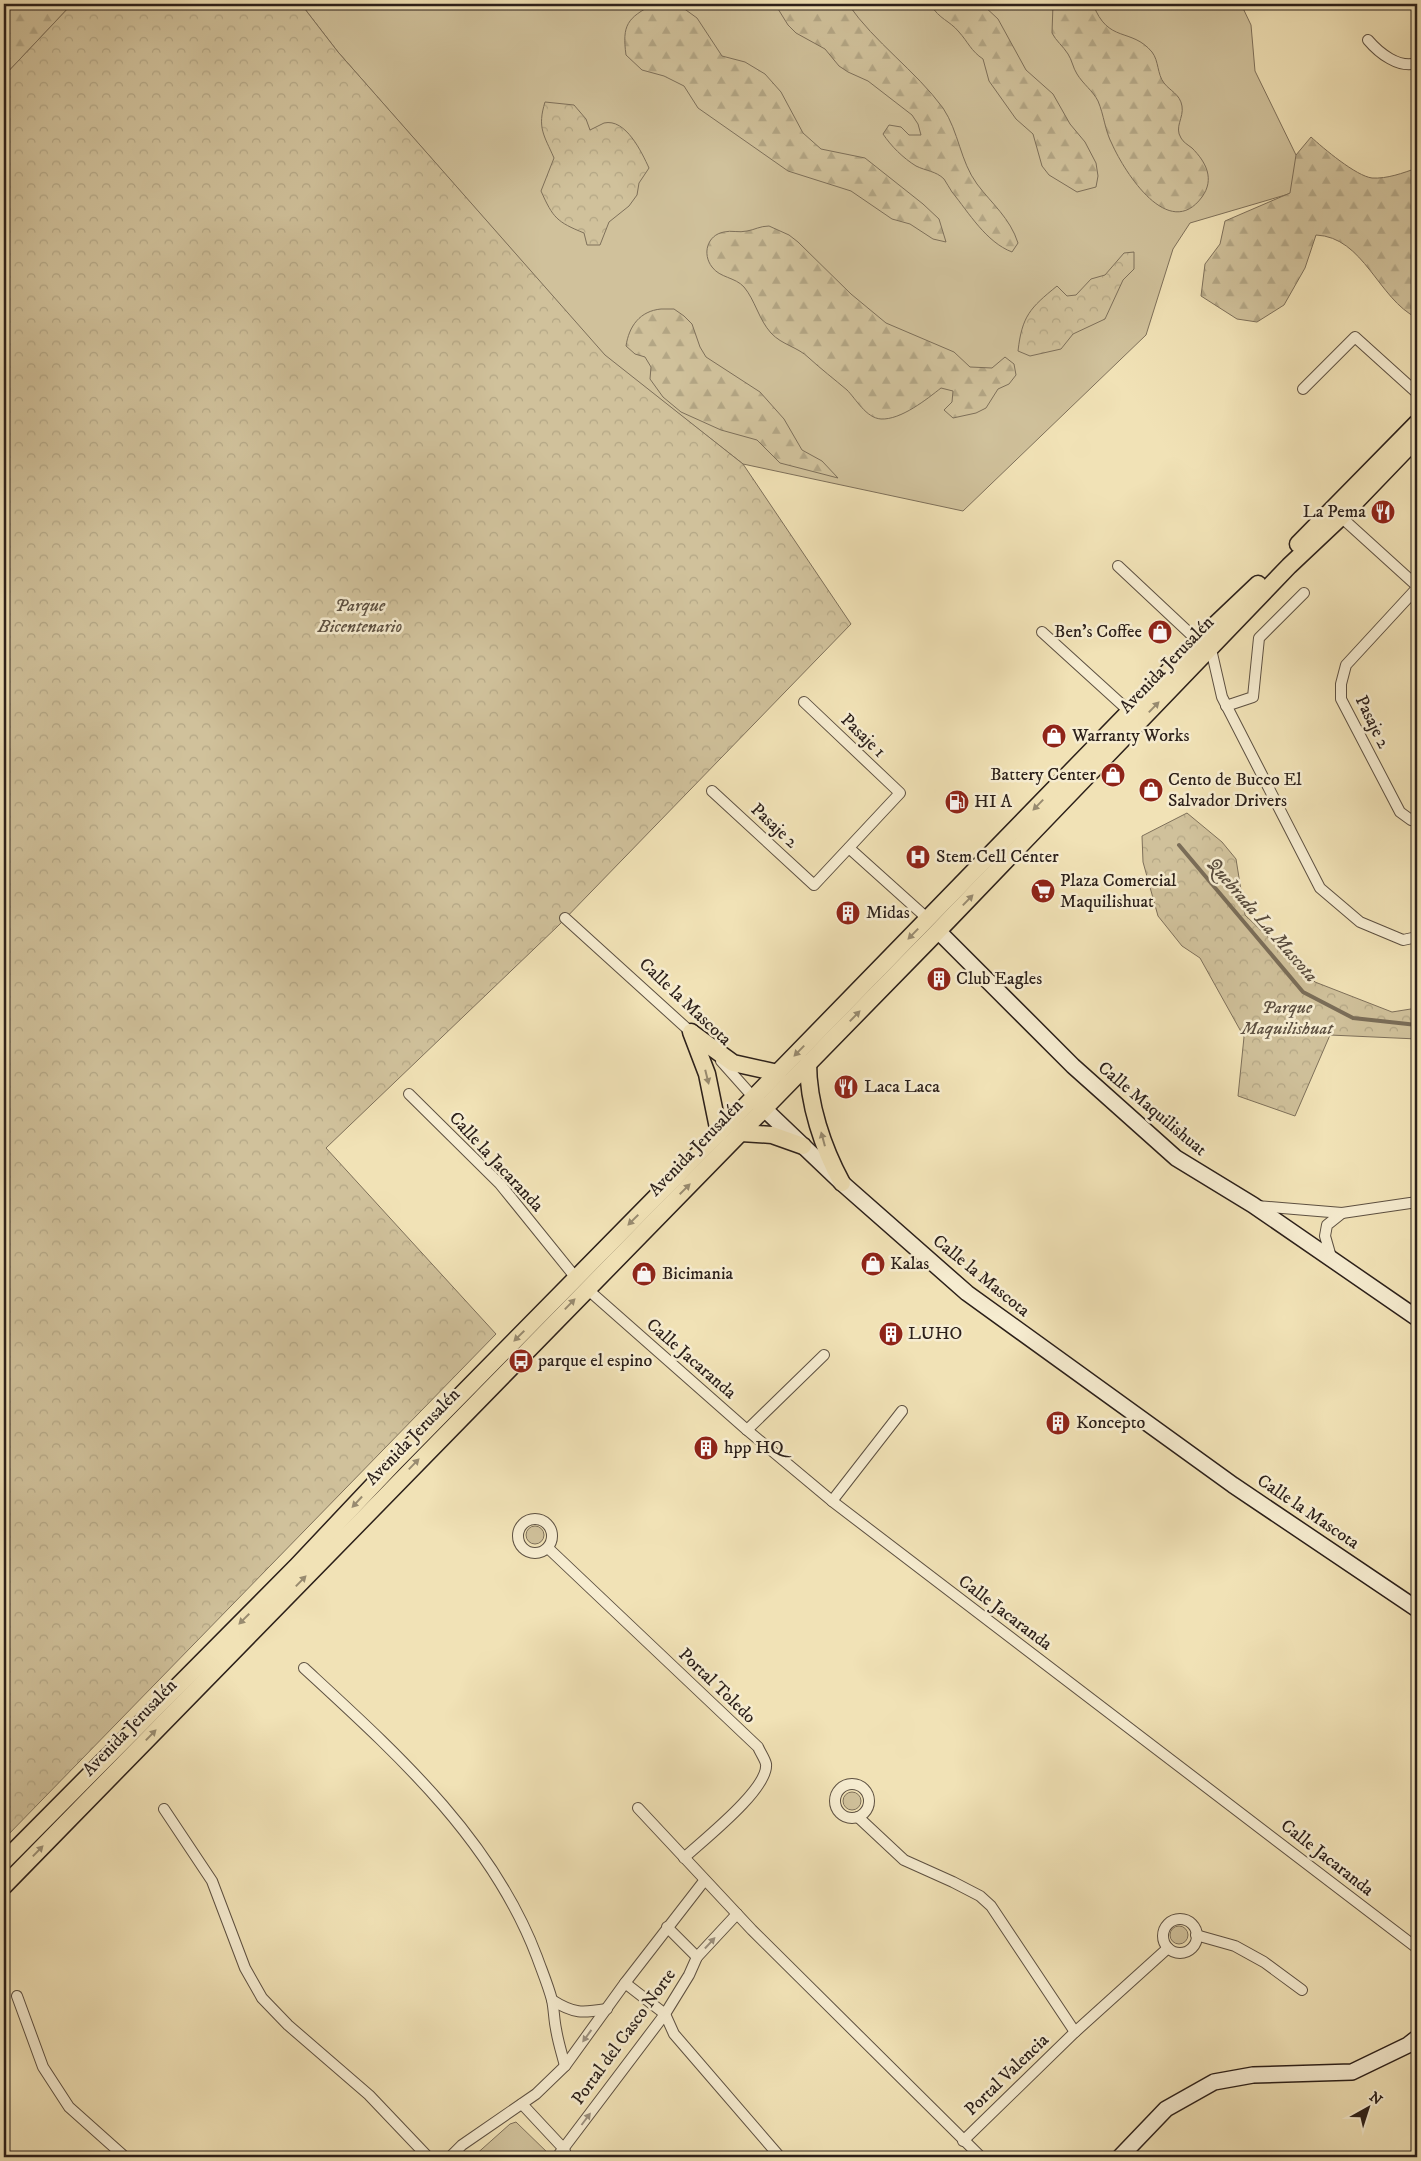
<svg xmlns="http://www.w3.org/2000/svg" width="1421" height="2161" font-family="'IM FELL DW Pica',serif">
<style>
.green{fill:#d0c19b;stroke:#7e705a}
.forest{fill:url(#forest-firs);stroke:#7e705a}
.park{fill:url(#park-crowns);stroke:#7e705a}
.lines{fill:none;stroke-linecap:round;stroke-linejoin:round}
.stream{stroke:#7a6d58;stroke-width:4}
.street-casing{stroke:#5d5041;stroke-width:12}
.secondary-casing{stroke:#2c201a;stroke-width:18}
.primary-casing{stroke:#2c201a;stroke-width:19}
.street{stroke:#f6ecd0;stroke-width:10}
.secondary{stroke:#f6ecd0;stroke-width:15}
.primary{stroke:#f1e2b6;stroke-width:16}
.oneway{fill:#988b70}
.oneway2{fill:#9b907e}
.labels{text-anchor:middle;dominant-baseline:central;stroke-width:5;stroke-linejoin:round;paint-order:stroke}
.poi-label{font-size:18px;fill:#2c201a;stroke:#f6ecd0;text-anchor:start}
.park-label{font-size:18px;font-style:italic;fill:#5d5041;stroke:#f6ecd0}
.street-label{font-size:18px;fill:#2c201a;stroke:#f6ecd0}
.water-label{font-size:19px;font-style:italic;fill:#5a4d3e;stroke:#f6ecd0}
</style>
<defs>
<pattern id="forest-firs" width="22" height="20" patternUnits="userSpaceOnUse" patternTransform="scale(1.25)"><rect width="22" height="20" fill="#d0c19b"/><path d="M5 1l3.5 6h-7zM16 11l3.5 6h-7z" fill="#b3a685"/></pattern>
<pattern id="park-crowns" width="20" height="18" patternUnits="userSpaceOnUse" patternTransform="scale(1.25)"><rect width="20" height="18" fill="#d0c19b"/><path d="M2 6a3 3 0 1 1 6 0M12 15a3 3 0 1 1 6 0" fill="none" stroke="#b3a685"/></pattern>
</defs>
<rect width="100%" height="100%" fill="#f1e2b6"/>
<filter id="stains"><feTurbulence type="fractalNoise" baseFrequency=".004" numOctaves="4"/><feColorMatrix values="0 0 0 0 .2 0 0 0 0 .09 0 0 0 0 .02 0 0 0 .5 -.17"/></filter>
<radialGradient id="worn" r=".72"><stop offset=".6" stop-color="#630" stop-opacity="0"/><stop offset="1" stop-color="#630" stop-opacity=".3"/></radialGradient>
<g class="green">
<polygon points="301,4 1241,4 1251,25 1255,71 1296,155 1315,167 1316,186 1190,223 1173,249 1146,335 963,511 743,464 605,356 338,52"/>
<circle cx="535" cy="1535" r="9"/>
<circle cx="852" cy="1801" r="9"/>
<circle cx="1179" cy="1935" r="9"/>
<polygon points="516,2122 550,2155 549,2157 473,2157 510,2124"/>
</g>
<g class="forest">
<polygon points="4,4 72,4 4,76"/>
<path d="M654 4 679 5 697 18 722 56 745 62 765 74 781 92 803 133 821 149 865 158 923 204 939 219 946 242 933 239 910 224 892 219 851 191 788 171 698 108 684 86 664 76 642 70 626 55C622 25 627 18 654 4Z"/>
<path d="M775 4H848C875 43 915 70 943 108 959 132 960 161 977 184 992 204 1010 218 1018 243L1012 252C986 242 969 213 952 192 949 188 947 183 944 179 936 171 926 171 916 166 903 158 891 146 883 134L889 125 901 127 909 135H921L918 124 912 115 868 81 848 72 839 66 825 49 796 33 788 25Z"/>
<path d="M930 4H982L998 19 1026 70 1053 94 1070 124 1085 142 1096 163 1098 176 1096 187 1077 192 1049 175 1042 166 1033 134 1016 119 989 81 983 59C971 51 968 42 959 32 949 20 940 20 930 4Z"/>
<path d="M1053 4H1093C1108 44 1131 27 1152 52 1159 61 1157 74 1164 83 1170 91 1180 94 1182 106 1184 118 1174 127 1181 138 1183 142 1188 145 1192 148 1206 162 1215 179 1202 197 1169 242 1125 173 1112 144 1105 131 1104 115 1098 101 1093 91 1083 84 1077 74 1073 68 1072 60 1068 54 1063 46 1056 41 1052 33Z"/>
<path d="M1311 137C1323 148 1356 176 1372 178 1387 179 1403 173 1417 168V318C1378 299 1364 237 1316 235L1305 268 1284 305 1257 322 1237 319 1201 296 1205 264 1220 244 1225 221 1290 193 1296 155Z"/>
<path d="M769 226 789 235 798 242 851 294 886 323 954 352 970 367 992 368 1005 357 1014 364 1016 375 1009 384 998 389 986 408 976 413 953 418 944 410 952 402 953 391 941 388C927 399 901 420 881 419 866 418 856 399 847 390 834 379 821 369 809 358 798 347 782 345 771 333 759 320 755 300 744 287 735 277 720 278 712 267 702 254 707 235 724 232 731 230 739 233 747 231 754 230 760 226 769 226Z"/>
<path d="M661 309H674L684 316 692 324 700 347 706 357 760 392 784 419 802 450 822 461 838 478 780 463 757 440 721 430 681 412 663 397 650 379 651 367 645 357 635 354 626 346C629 326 640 311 661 309Z"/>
</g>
<g class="park">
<polygon points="72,4 301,4 338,52 605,355 743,464 851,624 558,926 326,1148 496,1334 4,1839 4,76"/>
<path d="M545 102 574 105 586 119 590 130C595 128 599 125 604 123 626 118 642 153 649 168L639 183 637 195 629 206 609 222 600 245H587L584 233C557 222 553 218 541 191L554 158C544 135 537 128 545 102Z"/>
<path d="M1134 252V269L1123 280 1105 319 1073 334 1061 349 1030 356 1018 351C1022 316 1030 308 1057 286L1067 296 1076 295 1091 279 1105 275 1124 253Z"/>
<polygon points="1187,813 1222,842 1236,859 1245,915 1315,982 1392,1012 1417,1008 1417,1039 1330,1035 1295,1116 1238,1096 1244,1037 1200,958 1182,946 1158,916 1143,862 1142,836"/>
</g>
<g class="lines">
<polyline class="stream" points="1179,845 1303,992 1353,1018 1417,1025"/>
<defs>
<g id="street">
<path d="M1368 40C1379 53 1399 69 1417 63"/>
<polyline points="1303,389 1355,337 1417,393"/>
<polyline points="1341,517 1417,586"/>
<polyline points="1118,566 1198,641"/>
<polyline points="1417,588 1346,665 1341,684 1341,699 1400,812 1411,820 1417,821"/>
<polyline points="1042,632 1130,712"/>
<polyline points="1211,649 1222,697 1320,888 1360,922 1403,940 1417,937"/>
<polyline points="1226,706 1253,697 1259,638 1304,593"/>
<polyline points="712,791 814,885 900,793 804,702"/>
<polyline points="849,848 928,919"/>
<polyline points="565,918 694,1035"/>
<polyline points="721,1061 754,1098"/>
<polyline points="409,1094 500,1184 576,1278"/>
<polyline points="1257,1206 1342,1213 1417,1202"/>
<polyline points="1331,1257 1325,1236 1327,1225 1342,1213"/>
<polyline points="586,1288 747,1430 832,1501 1417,1948"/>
<polyline points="747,1430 824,1355"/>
<polyline points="832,1501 902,1411"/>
<circle cx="535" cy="1536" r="17"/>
<path d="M548 1548 758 1747C760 1752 765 1759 766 1764 769 1789 702 1841 684 1858"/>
<path d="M304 1668C395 1752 492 1838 537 1957 542 1971 548 1985 552 2000 554 2009 554 2020 556 2029 558 2042 562 2054 565 2066"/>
<circle cx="852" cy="1801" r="17"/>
<polyline points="638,1808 752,1930 981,2157"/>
<polyline points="164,1809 212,1881 245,1968 262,1998 288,2025 369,2095 428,2157"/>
<polyline points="858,1817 904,1860 953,1882 980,1896 991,1906 1075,2032"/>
<circle cx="1180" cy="1936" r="17"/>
<polyline points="667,1927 697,1957"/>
<polyline points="1196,1935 1235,1946 1264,1962 1302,1990"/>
<polyline points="625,1983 665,2014 674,2034 780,2157"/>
<polyline points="17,1996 43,2067 69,2107 125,2157"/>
<path d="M552 2000C574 2014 582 2013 607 2009"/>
<polyline points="522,2104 564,2149 567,2157"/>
<polyline points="963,2141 1075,2032 1168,1948"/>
<polyline points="450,2157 462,2145 536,2094 565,2066 625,1983 704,1881"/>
<polyline points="557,2157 665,2014 689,1975 697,1957 737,1914"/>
</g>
<g id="secondary">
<polyline points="938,931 1073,1066 1176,1158 1253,1205 1417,1318"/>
<polyline points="756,1101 842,1183 967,1293 1233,1485 1417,1609"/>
<polyline points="1120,2157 1166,2109 1214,2082 1253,2075 1352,2072 1408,2045 1417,2038"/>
</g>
<g id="primary">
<polyline points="1298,544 1417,423"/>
<polyline points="691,1032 707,1074 719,1133"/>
<polyline points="692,1033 733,1063 778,1073"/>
<path d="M808 1063C808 1104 823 1148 842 1183"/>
<polyline points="741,1133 772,1135 803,1146"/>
<polyline points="4,1861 296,1567 395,1462 719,1133 1198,641 1258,584"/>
<polyline points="4,1886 938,931 1289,566 1341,517 1417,438"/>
</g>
</defs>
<use href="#street" class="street-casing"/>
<use href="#secondary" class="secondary-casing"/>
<use href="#primary" class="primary-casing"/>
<use href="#street" class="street"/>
<use href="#secondary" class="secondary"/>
<use href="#primary" class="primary"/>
</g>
<defs><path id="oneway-solid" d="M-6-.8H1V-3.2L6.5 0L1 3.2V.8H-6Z" transform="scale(1.25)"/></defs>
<g class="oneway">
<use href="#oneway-solid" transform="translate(1154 707) rotate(-46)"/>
<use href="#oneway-solid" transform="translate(1038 805) rotate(134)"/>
<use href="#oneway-solid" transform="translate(968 900) rotate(-46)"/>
<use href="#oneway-solid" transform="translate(913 934) rotate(134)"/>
<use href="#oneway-solid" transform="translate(855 1016) rotate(-46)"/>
<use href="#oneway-solid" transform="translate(799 1051) rotate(134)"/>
<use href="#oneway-solid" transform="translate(707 1077) rotate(76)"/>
<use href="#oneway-solid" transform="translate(823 1139) rotate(-105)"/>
<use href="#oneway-solid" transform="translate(685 1189) rotate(-45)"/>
<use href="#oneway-solid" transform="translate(633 1220) rotate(135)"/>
<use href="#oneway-solid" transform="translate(570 1304) rotate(-46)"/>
<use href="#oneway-solid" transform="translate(519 1336) rotate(135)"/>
<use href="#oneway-solid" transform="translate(414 1464) rotate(-46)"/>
<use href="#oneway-solid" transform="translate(357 1502) rotate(133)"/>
<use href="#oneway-solid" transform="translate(301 1581) rotate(-46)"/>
<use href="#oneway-solid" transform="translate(244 1619) rotate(135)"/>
<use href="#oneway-solid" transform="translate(151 1735) rotate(-46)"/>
<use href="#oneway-solid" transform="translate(38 1851) rotate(-46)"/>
</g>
<g class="oneway2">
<use href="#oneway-solid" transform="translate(710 1943) rotate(-47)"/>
<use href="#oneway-solid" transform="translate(587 2036) rotate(126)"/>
<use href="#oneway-solid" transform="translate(586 2119) rotate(-53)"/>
</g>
<defs>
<symbol id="restaurant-disc" viewBox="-11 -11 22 22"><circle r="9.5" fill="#8f2418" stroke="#f6ecd0"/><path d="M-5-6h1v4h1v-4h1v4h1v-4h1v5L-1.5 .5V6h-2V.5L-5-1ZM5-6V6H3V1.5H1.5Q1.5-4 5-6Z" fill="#fff"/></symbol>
<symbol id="shop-disc" viewBox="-11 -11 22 22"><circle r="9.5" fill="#8f2418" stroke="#f6ecd0"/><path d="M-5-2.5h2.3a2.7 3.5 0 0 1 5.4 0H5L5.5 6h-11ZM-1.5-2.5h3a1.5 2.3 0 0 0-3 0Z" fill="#fff"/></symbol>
<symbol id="fuel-disc" viewBox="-11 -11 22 22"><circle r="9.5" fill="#8f2418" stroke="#f6ecd0"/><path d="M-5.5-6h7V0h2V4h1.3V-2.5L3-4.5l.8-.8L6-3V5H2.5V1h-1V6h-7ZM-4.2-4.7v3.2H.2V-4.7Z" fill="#fff"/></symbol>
<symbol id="hospital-disc" viewBox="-11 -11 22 22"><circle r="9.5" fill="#8f2418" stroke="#f6ecd0"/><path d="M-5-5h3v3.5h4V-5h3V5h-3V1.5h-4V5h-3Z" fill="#fff"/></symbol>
<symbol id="supermarket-disc" viewBox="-11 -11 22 22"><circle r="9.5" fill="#8f2418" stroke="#f6ecd0"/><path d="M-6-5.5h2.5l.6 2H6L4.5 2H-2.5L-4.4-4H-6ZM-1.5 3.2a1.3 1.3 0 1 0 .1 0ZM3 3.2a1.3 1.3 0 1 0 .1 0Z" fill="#fff"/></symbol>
<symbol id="building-disc" viewBox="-11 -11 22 22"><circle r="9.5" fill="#8f2418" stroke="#f6ecd0"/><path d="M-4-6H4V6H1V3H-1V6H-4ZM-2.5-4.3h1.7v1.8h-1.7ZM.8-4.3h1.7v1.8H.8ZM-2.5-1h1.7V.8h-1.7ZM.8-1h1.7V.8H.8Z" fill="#fff"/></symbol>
<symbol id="bus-disc" viewBox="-11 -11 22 22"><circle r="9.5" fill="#8f2418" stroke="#f6ecd0"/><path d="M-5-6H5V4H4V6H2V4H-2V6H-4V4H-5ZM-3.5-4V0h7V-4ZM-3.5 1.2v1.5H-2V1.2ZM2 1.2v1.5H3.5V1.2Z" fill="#fff"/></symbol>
</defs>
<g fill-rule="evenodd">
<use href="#restaurant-disc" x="1369" y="498" width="28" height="28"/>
<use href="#shop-disc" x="1146" y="618" width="28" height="28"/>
<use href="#shop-disc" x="1040" y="722" width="28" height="28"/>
<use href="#shop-disc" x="1099" y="761" width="28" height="28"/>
<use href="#shop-disc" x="1137" y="776" width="28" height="28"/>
<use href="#fuel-disc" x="943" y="788" width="28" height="28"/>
<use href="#hospital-disc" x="904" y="843" width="28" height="28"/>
<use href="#supermarket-disc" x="1029" y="877" width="28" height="28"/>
<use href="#building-disc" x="834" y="899" width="28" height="28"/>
<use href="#building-disc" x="925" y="965" width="28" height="28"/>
<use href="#restaurant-disc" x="832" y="1073" width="28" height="28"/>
<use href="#shop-disc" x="859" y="1250" width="28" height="28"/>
<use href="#shop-disc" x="630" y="1260" width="28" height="28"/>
<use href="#building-disc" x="877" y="1320" width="28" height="28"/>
<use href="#bus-disc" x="507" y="1347" width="28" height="28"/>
<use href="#building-disc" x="1044" y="1409" width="28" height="28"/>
<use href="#building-disc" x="692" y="1434" width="28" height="28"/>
</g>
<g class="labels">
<g class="poi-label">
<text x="1366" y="512" text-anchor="end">La Pema</text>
<text x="1142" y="632" text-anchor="end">Ben's Coffee</text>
<text x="1072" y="736">Warranty Works</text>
<text x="1096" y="775" text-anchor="end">Battery Center</text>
<text x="1168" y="780">Cento de Bucco El<tspan x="1168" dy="21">Salvador Drivers</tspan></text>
<text x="974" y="802">HI A</text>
<text x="936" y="857">Stem Cell Center</text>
<text x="1060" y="881">Plaza Comercial<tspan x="1060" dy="21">Maquilishuat</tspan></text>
<text x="866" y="913">Midas</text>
<text x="956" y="979">Club Eagles</text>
<text x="864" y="1087">Laca Laca</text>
<text x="890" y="1264">Kalas</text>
<text x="662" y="1274">Bicimania</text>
<text x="908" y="1334">LUHO</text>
<text x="538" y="1361">parque el espino</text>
<text x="1076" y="1423">Koncepto</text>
<text x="724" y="1448">hpp HQ</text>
</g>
<g class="park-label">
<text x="360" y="606">Parque<tspan x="360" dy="21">Bicentenario</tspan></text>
<text x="1287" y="1008">Parque<tspan x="1287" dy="21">Maquilishuat</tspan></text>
</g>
<g class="street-label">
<text transform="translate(1167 665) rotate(-46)">Avenida Jerusalén</text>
<text transform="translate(1372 722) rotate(64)">Pasaje 2</text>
<text transform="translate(863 736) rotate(44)">Pasaje 1</text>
<text transform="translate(774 826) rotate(43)">Pasaje 2</text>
<text transform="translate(685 1002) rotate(43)">Calle la Mascota</text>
<text transform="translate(1152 1109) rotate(40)">Calle Maquilishuat</text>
<text transform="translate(696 1148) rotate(-46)">Avenida Jerusalén</text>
<text transform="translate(496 1162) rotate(47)">Calle la Jacaranda</text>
<text transform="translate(981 1276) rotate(39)">Calle la Mascota</text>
<text transform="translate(691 1359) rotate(41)">Calle Jacaranda</text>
<text transform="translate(413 1437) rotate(-46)">Avenida Jerusalén</text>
<text transform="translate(1308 1512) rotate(34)">Calle la Mascota</text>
<text transform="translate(1005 1613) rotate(37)">Calle Jacaranda</text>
<text transform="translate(717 1686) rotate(44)">Portal Toledo</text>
<text transform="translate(130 1728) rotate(-46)">Avenida Jerusalén</text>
<text transform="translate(1327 1858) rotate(38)">Calle Jacaranda</text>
<text transform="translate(624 2037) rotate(-54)">Portal del Casco Norte</text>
<text transform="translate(1007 2075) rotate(-44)">Portal Valencia</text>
</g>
<g class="water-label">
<text transform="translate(1262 920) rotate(49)">Quebrada La Mascota</text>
</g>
</g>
<rect width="1421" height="2161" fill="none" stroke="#f1e2b6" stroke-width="20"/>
<rect x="5" y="5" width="1411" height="2151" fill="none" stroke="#2c201a" stroke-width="2.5"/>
<rect x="10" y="10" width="1401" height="2141" fill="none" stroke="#2c201a"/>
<g transform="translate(1368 2108) rotate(39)" stroke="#f6ecd0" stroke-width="4" paint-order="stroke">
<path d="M0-4L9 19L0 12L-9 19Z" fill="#2c201a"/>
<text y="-8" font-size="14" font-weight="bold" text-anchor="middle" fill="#2c201a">N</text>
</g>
<rect width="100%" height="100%" filter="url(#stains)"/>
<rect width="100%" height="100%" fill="url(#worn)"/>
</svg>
